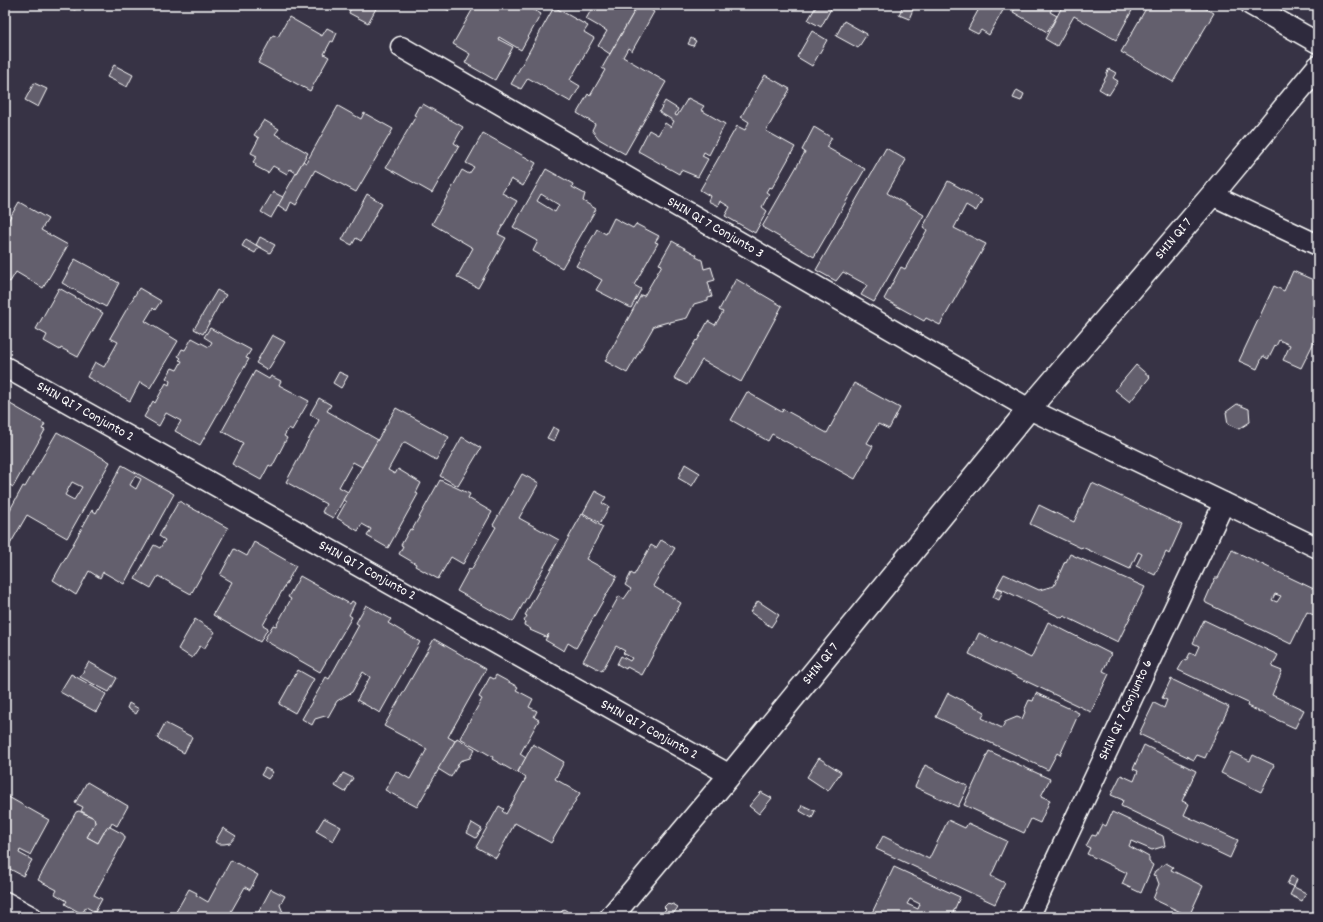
<svg xmlns="http://www.w3.org/2000/svg" width="1323" height="922" font-family="Dekko,sans-serif">
<style>
.building{fill:#635f6d;stroke:#fff;fill-rule:evenodd}
.lines{fill:none;stroke-linecap:round;stroke-linejoin:round}
.street-casing{stroke:#fff;stroke-width:23}
.secondary-casing{stroke:#fff;stroke-width:25}
.street{stroke:#2f2a3d;stroke-width:20}
.secondary{stroke:#2f2a3d;stroke-width:22}
.labels{text-anchor:middle;dominant-baseline:central;stroke-width:4;stroke-linejoin:round;paint-order:stroke}
.street-label{font-size:14px;fill:#fff;stroke:#2f2a3d}
</style>
<rect width="100%" height="100%" fill="#373345"/>
<filter id="ink" filterUnits="userSpaceOnUse"><feTurbulence type="fractalNoise" baseFrequency=".025" numOctaves="2"/><feDisplacementMap in="SourceGraphic" scale="8" xChannelSelector="R" yChannelSelector="G"/><feConvolveMatrix kernelMatrix="1 2 1 2 8 2 1 2 1" color-interpolation-filters="sRGB"/></filter>
<g filter="url(#ink)">
<g class="building">
<polygon points="66,5 78,5 75,10"/>
<polygon points="352,5 378,5 368,23 349,13"/>
<polygon points="439,5 453,5 450,11"/>
<polygon points="475,5 525,5 541,14 521,50 499,37 498,39 513,47 495,80 465,63 470,54 453,44"/>
<polygon points="594,5 619,5 622,6 622,5 638,5 610,54 598,46 607,31 586,19"/>
<polygon points="638,5 643,5 654,12 632,51 628,48 623,57 666,82 625,154 599,139 592,130 595,124 577,113 588,94 590,96 605,70 602,68"/>
<polygon points="817,5 833,5 821,27 808,20"/>
<polygon points="903,5 914,7 909,19 899,15"/>
<polygon points="981,5 1006,5 989,35 981,30 978,34 968,29"/>
<polygon points="1017,5 1054,5 1050,12 1057,16 1047,32 1013,12"/>
<polygon points="1063,5 1135,5 1116,40 1074,16 1057,46 1045,39"/>
<polygon points="1148,5 1200,5 1214,13 1173,82 1121,52"/>
<polygon points="554,7 588,26 584,32 594,38 570,80 580,86 571,102 528,78 521,89 511,84"/>
<polygon points="289,17 322,36 327,28 337,33 333,42 331,41 324,54 329,57 310,91 258,63 273,35 278,37"/>
<polygon points="844,21 867,34 858,48 836,36"/>
<polygon points="812,31 827,40 812,66 797,57"/>
<polygon points="691,38 696,41 693,46 688,44"/>
<polygon points="114,65 133,75 127,87 107,77"/>
<polygon points="1109,69 1116,73 1113,78 1118,81 1109,95 1099,89 1107,75 1106,74"/>
<polygon points="765,75 790,89 766,131 795,147 772,188 769,187 766,192 769,194 762,207 767,211 755,233 725,216 730,207 720,201 718,206 708,201 710,196 700,190 737,126 745,130 749,122 741,117"/>
<polygon points="34,83 47,89 38,107 25,100"/>
<polygon points="1017,90 1024,94 1021,101 1013,98"/>
<polygon points="688,98 704,106 701,110 725,124 709,155 704,152 702,156 708,159 698,177 681,170 679,174 638,151 649,130 658,135 665,123 671,127 674,121 659,112 665,101 678,109 675,115 677,116"/>
<polygon points="423,104 463,127 454,143 459,146 432,193 386,167 416,116 414,115 419,106 421,107"/>
<polygon points="338,106 361,119 364,113 393,129 356,192 315,170 296,205 291,202 287,211 278,205 303,161 306,163"/>
<polygon points="264,120 279,129 275,134 308,153 296,173 290,169 287,174 273,166 268,173 255,166 256,164 253,162 257,156 251,153 259,138 254,135"/>
<polygon points="814,127 832,138 826,147 865,169 814,257 762,227 805,152 802,150"/>
<polygon points="483,133 536,163 523,186 511,179 502,193 517,201 498,234 506,238 478,288 457,277 473,248 432,224 462,170 469,174 474,167 466,163"/>
<polygon points="886,148 906,160 887,193 924,215 874,302 861,295 867,285 843,272 836,281 816,270"/>
<path d="M546 169 573 184 572 187 585 194 583 201 596 209 562 268 533 251 538 241 513 227ZM541 194 559 205 555 212 537 201Z"/>
<polygon points="948,181 982,200 976,211 966,205 954,228 986,244 940,325 926,318 924,321 884,299 901,267 905,269 927,230 923,227"/>
<polygon points="273,192 283,197 271,218 261,212"/>
<polygon points="367,194 382,203 361,241 356,238 352,245 342,240"/>
<polygon points="19,202 48,219 41,230 68,245 43,288 16,272 10,282 5,279 5,226"/>
<polygon points="614,218 633,228 636,224 659,236 655,242 658,243 634,285 641,289 631,308 596,290 602,280 576,266 597,229 606,234"/>
<polygon points="260,237 275,245 270,253 256,245"/>
<polygon points="246,239 259,247 255,253 242,246"/>
<polygon points="672,241 697,255 696,257 702,260 704,269 711,267 715,280 708,282 712,297 708,298 708,300 694,304 687,318 670,322 670,324 668,322 654,326 627,373 605,361 641,295 644,296 662,265 659,264"/>
<polygon points="75,259 119,283 106,307 62,283"/>
<polygon points="1293,271 1318,282 1318,315 1314,313 1312,318 1318,321 1318,334 1301,368 1283,360 1290,345 1279,340 1276,346 1275,345 1268,359 1263,356 1257,369 1239,361 1274,286 1284,291"/>
<polygon points="736,279 782,306 741,382 702,360 687,385 674,378 696,340 697,341 708,321 715,325 723,312 719,310"/>
<polygon points="59,288 103,313 78,357 61,348 60,350 44,341 47,335 36,329"/>
<polygon points="139,288 161,301 155,310 153,308 145,321 178,341 150,388 140,382 130,401 87,377 95,362 104,367 118,342 110,338"/>
<polygon points="217,290 226,295 221,303 220,303 203,334 194,329"/>
<polygon points="210,328 251,350 246,358 249,359 200,445 175,431 181,421 166,413 159,426 144,417 153,401 155,403 166,383 169,385 170,381 166,378 172,368 177,370 182,361 179,360 181,358 178,356 182,349 185,350 192,338 209,347 212,342 204,337"/>
<polygon points="272,335 285,342 268,370 256,363"/>
<polygon points="1136,365 1150,377 1130,402 1115,390"/>
<polygon points="255,371 269,379 271,376 281,381 279,385 309,401 292,430 289,428 284,436 287,438 272,467 269,465 261,480 232,464 243,443 222,431"/>
<polygon points="339,372 348,376 341,388 333,383"/>
<polygon points="854,383 900,408 889,429 878,424 867,443 873,446 855,479 772,434 768,441 731,420 747,392 782,412 783,409 827,433"/>
<polygon points="319,398 331,405 327,411 378,440 362,467 353,462 339,487 348,492 333,518 322,512 326,504 286,482 319,420 310,414"/>
<polygon points="5,401 45,424 42,429 45,430 13,487 5,482"/>
<polygon points="1237,404 1249,409 1250,422 1239,429 1228,424 1226,412"/>
<polygon points="396,408 449,437 436,460 405,442 403,443 388,470 395,474 398,469 421,483 416,493 418,494 388,548 367,536 371,529 362,524 358,531 337,518 346,502 343,500"/>
<polygon points="553,427 559,430 554,441 547,438"/>
<path d="M57 432 110 462 67 538 27 515 5 553V519L23 486 25 487ZM72 482 82 487 74 500 65 495Z"/>
<polygon points="462,437 481,448 458,486 440,476"/>
<polygon points="685,464 700,473 692,486 678,478"/>
<path d="M122 465 174 494 124 584 103 572 100 578 89 571 76 595 53 580 92 510 96 513ZM135 476 141 479 136 489 130 485Z"/>
<polygon points="522,474 539,483 519,518 559,540 513,622 457,591 469,569 471,570 496,527 493,525"/>
<polygon points="440,480 470,494 468,498 492,512 463,564 451,557 438,579 415,566 416,564 399,554 403,546 401,545 410,529 412,530"/>
<polygon points="1092,483 1182,525 1169,554 1166,552 1155,575 1136,566 1142,554 1138,552 1130,569 1082,547 1081,548 1030,524 1039,505 1074,522"/>
<polygon points="595,491 606,497 602,503 609,507 600,523 583,513"/>
<polygon points="179,501 228,528 191,594 158,576 151,588 135,579 154,545 160,548 165,540 159,536"/>
<polygon points="582,514 603,527 586,559 617,576 576,648 568,643 564,651 545,640 549,634 546,637 530,630 531,629 524,625 525,622 524,621 527,616 525,615"/>
<polygon points="661,540 675,548 653,586 681,603 642,675 627,667 626,669 617,664 621,656 630,661 632,658 623,653 625,651 616,646 602,671 583,661 619,596 624,599 631,589 625,585 631,573 634,575 651,545 656,548"/>
<polygon points="254,542 296,566 263,625 268,628 260,642 213,615 232,582 220,575 234,549 247,556"/>
<path d="M1232 550 1318 591V617L1307 612 1291 644 1206 603 1205 601 1215 578H1218ZM1275 594 1281 596 1277 602 1272 600Z"/>
<polygon points="1070,554 1145,587 1118,642 1064,616 1062,618 997,587 1004,574 1039,590 1054,586 1065,561 1066,562"/>
<polygon points="300,576 350,604 352,601 355,603 349,615 352,617 320,672 264,640 273,625 276,626 291,599 288,597"/>
<polygon points="997,588 1003,590 999,600 993,597"/>
<polygon points="758,601 779,615 771,627 750,612"/>
<polygon points="366,605 391,619 388,623 420,642 380,713 357,700 370,677 363,672 352,692 337,701 328,717 325,716 315,719 312,725 302,719 326,677 329,679 359,625 356,623"/>
<polygon points="195,619 215,632 204,649 200,646 192,658 178,649"/>
<polygon points="1204,620 1278,655 1272,667 1282,671 1272,695 1304,710 1295,728 1247,706 1248,703 1178,670 1184,660 1186,661 1190,653 1195,655 1199,646 1193,643"/>
<polygon points="1048,622 1111,654 1103,671 1109,674 1091,712 969,654 979,633 1031,658"/>
<polygon points="434,639 486,669 448,737 455,741 417,807 385,790 396,771 410,779 427,749 384,726"/>
<polygon points="89,662 117,678 109,692 80,677"/>
<polygon points="298,670 314,679 295,713 279,704"/>
<polygon points="71,674 106,694 96,712 60,692"/>
<polygon points="496,675 518,687 516,690 533,699 529,707 537,711 534,717 539,720 520,754 526,758 517,773 492,759 493,757 460,738 482,699 479,697 490,677 494,679"/>
<polygon points="1171,679 1229,707 1205,758 1197,755 1194,760 1139,734 1154,703 1164,708 1167,700 1162,698"/>
<polygon points="948,693 985,712 982,718 1002,728 1005,722 1017,717 1022,719 1025,712 1024,711 1029,700 1033,701 1036,693 1079,713 1060,755 1057,753 1048,770 936,717"/>
<polygon points="129,703 139,709 136,714 127,708"/>
<polygon points="165,723 192,737 184,753 157,738"/>
<polygon points="457,738 475,749 470,758 460,761 451,777 438,769"/>
<polygon points="533,744 564,762 555,779 580,793 551,843 515,823 496,858 476,847 499,806 504,809 502,811 506,814 526,778 518,772"/>
<polygon points="1144,745 1196,771 1182,801 1189,804 1184,815 1238,840 1230,858 1121,806 1123,800 1111,795 1121,775 1134,781 1138,771 1133,769"/>
<polygon points="989,751 1050,779 1041,796 1050,800 1040,823 1031,819 1024,833 964,805"/>
<polygon points="1231,752 1250,761 1253,755 1274,765 1261,792 1221,773"/>
<polygon points="819,758 841,772 828,791 807,777"/>
<polygon points="925,765 968,786 958,807 915,787"/>
<polygon points="265,768 273,772 268,779 261,775"/>
<polygon points="343,773 353,778 345,792 335,786"/>
<polygon points="87,782 128,806 117,826 112,823 110,827 107,827 98,843 87,837 95,823 94,818 81,811 83,807 75,803"/>
<polygon points="761,792 772,798 759,814 749,806"/>
<polygon points="5,795 49,820 30,855 20,850 19,853 32,860 23,876 10,869 8,872 5,871"/>
<polygon points="802,805 815,811 812,818 800,811"/>
<polygon points="79,811 94,818 95,823 87,837 98,843 107,827 110,827 123,834 125,837 125,839 94,895 102,899 95,912 86,907 82,914 65,904 67,901 55,894 57,890 38,880 76,812"/>
<polygon points="1112,812 1163,836 1165,846 1152,850 1131,841 1129,846 1149,857 1149,862 1153,865 1141,893 1122,884 1127,873 1087,854 1090,848 1086,846 1092,835 1096,836 1102,824 1106,826"/>
<polygon points="324,818 341,827 333,841 316,831"/>
<polygon points="948,820 965,828 968,823 1007,841 991,876 1005,883 995,904 876,849 883,836 929,859"/>
<polygon points="472,823 482,829 476,838 467,833"/>
<polygon points="223,828 236,836 230,843 224,844 218,844 215,842"/>
<polygon points="231,860 258,875 250,890 245,887 228,917 173,917 189,889 197,893 196,895 208,902"/>
<polygon points="1166,863 1173,867 1171,870 1203,886 1189,916 1153,899 1159,884 1156,876 1153,875 1155,871"/>
<path d="M894 867 960 897 951 917H870ZM910 899 920 904 918 909 907 904Z"/>
<polygon points="1291,876 1297,879 1294,887 1287,884"/>
<polygon points="1294,887 1306,893 1302,901 1290,895"/>
<polygon points="271,889 285,896 280,905 285,917 261,917 257,915"/>
<polygon points="668,903 670,905 673,904 678,907 671,917 659,917 666,909 664,907"/>
<polygon points="564,909 571,914 569,917 557,917"/>
</g>
<g class="lines">
<defs>
<g id="street">
<polyline points="1251,5 1318,43"/>
<polyline points="401,47 1029,409 1318,548"/>
<polyline points="1212,195 1318,245"/>
<polyline points="5,367 730,775"/>
<polyline points="5,902 32,917"/>
<polyline points="1029,917 1224,503"/>
</g>
<polyline id="secondary" points="611,917 730,775 1029,409 1212,195 1318,67"/>
</defs>
<use href="#street" class="street-casing"/>
<use href="#secondary" class="secondary-casing"/>
<use href="#street" class="street"/>
<use href="#secondary" class="secondary"/>
</g>
</g>
<g class="labels">
<g class="street-label">
<text transform="translate(715 228) rotate(30)">SHIN QI 7 Conjunto 3</text>
<text transform="translate(1174 239) rotate(-50)">SHIN QI 7</text>
<text transform="translate(85 412) rotate(29)">SHIN QI 7 Conjunto 2</text>
<text transform="translate(367 571) rotate(29)">SHIN QI 7 Conjunto 2</text>
<text transform="translate(821 664) rotate(-51)">SHIN QI 7</text>
<text transform="translate(1126 710) rotate(-65)">SHIN QI 7 Conjunto 6</text>
<text transform="translate(649 730) rotate(29)">SHIN QI 7 Conjunto 2</text>
</g>
</g>
<rect width="1323" height="922" fill="none" stroke="#2f2a3d" stroke-width="20"/>
<rect x="10" y="10" width="1303" height="902" fill="none" stroke="#fff" stroke-width="1.5" filter="url(#ink)"/>
</svg>
